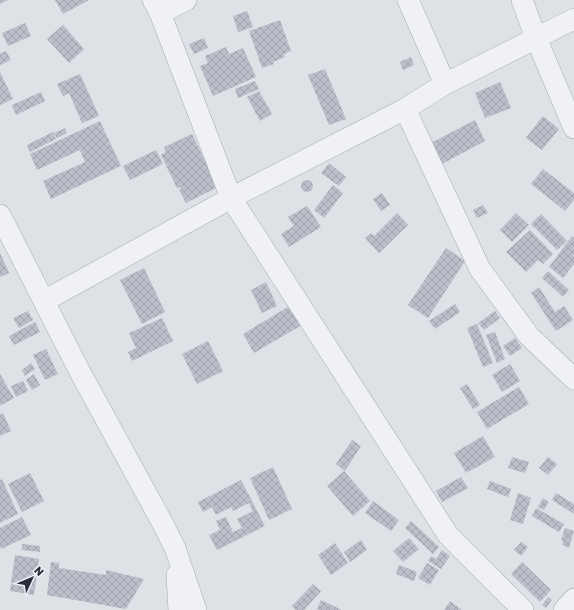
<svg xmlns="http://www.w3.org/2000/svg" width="574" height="610" font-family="Rubik,sans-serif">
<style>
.building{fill:url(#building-cross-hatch)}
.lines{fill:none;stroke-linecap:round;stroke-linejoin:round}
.minor-casing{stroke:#a7abb3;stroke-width:22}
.minor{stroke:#f0f1f5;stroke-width:21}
</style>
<defs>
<pattern id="building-cross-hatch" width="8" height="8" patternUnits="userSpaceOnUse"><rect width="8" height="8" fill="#bbbfc9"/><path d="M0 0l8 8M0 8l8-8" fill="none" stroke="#a1a4ae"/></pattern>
</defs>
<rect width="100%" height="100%" fill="#dee1e6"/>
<g class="building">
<polygon points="0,0 8,0 0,4"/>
<polygon points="55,0 89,0 63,14"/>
<polygon points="247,11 253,27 238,32 233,16"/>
<polygon points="280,20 291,51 284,54 285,57 273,62 274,64 262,68 249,31"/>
<polygon points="25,23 31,36 8,46 2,33"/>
<polygon points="63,25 84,49 69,63 47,39"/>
<polygon points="204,38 208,48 194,54 189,44"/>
<polygon points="226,47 229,54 243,48 256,77 213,96 200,66 208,63 205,56"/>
<polygon points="6,51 11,60 0,65 0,54"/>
<polygon points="411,57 414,65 403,70 400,62"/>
<polygon points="325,69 346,119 329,125 308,75"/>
<polygon points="0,72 13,99 0,105"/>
<polygon points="80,74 99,116 82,123 69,93 63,96 57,84"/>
<polygon points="255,81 259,89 238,98 235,89"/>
<polygon points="500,82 511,108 485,118 475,93"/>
<polygon points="259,91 272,114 260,121 247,97"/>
<polygon points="41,92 45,101 16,115 12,105"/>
<polygon points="543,116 559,129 542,150 526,138"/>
<polygon points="475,120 485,141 442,164 431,143"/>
<polygon points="100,121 121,166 51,199 43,181 85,162 80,150 37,170 30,154"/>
<polygon points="65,128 67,133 57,138 54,133"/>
<polygon points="53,132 56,139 30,152 27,145"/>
<polygon points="192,134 218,187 186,203 179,190 181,189 180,187 177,188 161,155 166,152 164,147"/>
<polygon points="156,150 163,164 130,180 123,166"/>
<polygon points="329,163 346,177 339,186 321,173"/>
<polygon points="543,169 574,193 574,200 565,211 531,184"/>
<circle cx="307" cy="186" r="6"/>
<polygon points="333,185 343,193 324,218 314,210"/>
<polygon points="382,193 390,205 381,211 373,199"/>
<polygon points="483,205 488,213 477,218 473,210"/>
<polygon points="307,206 321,227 289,247 281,234 294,226 288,217"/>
<polygon points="397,213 408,225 379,253 365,238 371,233 374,236"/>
<polygon points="516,213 529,225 512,242 500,230"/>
<polygon points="541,214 567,241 557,250 531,224"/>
<polygon points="530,230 553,254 543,264 538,260 526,272 506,252"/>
<polygon points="572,236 574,238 574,253 573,255 574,256 574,264 563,278 549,267"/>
<polygon points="446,248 465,261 428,318 408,305"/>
<polygon points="0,253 9,273 0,277"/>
<polygon points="144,268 165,312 142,324 120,280"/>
<polygon points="548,271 569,290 563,297 542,278"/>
<polygon points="266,282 277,306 262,313 251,290"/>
<polygon points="539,287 555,312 564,306 573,320 556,331 531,293"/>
<polygon points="455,304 460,312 435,329 429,321"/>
<polygon points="291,305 302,325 254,353 243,334"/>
<polygon points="28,311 33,320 19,328 13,318"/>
<polygon points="495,311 500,318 484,330 478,323"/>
<polygon points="162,318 173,341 132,361 128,352 136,348 129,333"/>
<polygon points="35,322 40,332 14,345 9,336"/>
<polygon points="477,324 493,363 483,367 467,328"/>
<polygon points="495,332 505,359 497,363 486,335"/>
<polygon points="515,338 522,348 510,356 503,346"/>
<polygon points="208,341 223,371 197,384 182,354"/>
<polygon points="46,349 58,374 45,380 33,355"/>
<polygon points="31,363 35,369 25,376 22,370"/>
<polygon points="510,364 520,381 502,392 492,375"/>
<polygon points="0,374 14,398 0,406"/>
<polygon points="34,374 40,385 32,390 26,380"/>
<polygon points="23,381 28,391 16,397 11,386"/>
<polygon points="467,384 480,405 473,409 460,388"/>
<polygon points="519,387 529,404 487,429 477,412"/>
<polygon points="3,413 11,431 0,436 0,415"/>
<polygon points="483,436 495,457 466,473 454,453"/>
<polygon points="352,440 361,446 345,471 336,464"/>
<polygon points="512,457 529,462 525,473 508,468"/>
<polygon points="548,457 557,464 548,475 539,468"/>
<polygon points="273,467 292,509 269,520 250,478"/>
<polygon points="344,471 370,501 353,516 327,486"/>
<polygon points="30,473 44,501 22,512 8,484"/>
<polygon points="461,477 468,488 442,502 436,491"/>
<polygon points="2,479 18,514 0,523 0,480"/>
<polygon points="241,480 265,526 217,550 209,535 220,530 216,521 226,517 233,532 242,528 237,519 253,511 249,503 233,511 231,507 216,515 212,507 203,512 198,502"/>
<polygon points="490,481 511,489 508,497 487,489"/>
<polygon points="518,493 531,498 523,524 510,520"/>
<polygon points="556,493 574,504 574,514 552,500"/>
<polygon points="543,498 549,502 544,510 538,507"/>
<polygon points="373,501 399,520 391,531 365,513"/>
<polygon points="536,508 564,524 559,532 532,516"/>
<polygon points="22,517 31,535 1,549 0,546 0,528"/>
<polygon points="411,521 439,547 433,554 405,528"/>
<polygon points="565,528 574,531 569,548 562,545 563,541 561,540"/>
<polygon points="409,538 419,549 403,562 393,551"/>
<polygon points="361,540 367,550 350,562 344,552"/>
<polygon points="521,542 528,547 521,556 514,550"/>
<polygon points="335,543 348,563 331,575 318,555"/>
<polygon points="22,544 40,546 40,552 22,550"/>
<polygon points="442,550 450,556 441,569 428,561 431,556 436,559"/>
<polygon points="15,555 39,559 34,595 10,591"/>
<polygon points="51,562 59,563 59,568 106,575 106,570 144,579 126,609 47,595"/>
<polygon points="522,562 551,590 540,602 511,574"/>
<polygon points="427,563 439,570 430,585 418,578"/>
<polygon points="399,565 417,572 414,581 396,574"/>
<polygon points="313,584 321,591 304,610 296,610 292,606"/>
<polygon points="548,597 552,600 546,608 542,605"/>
<polygon points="321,600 342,610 320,610 317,609"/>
<polygon points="450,601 462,610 444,610"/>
</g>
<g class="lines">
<defs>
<g id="minor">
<polyline points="153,0 160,13 231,198 448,535 523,610"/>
<polyline points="408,0 445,84"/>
<polyline points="522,0 536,38 574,128"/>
<polyline points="160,13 186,0"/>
<polyline points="405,109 480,269 529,336 574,379"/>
<polyline points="0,215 80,372 163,524 175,548 196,610"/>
<polyline points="44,301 231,198 405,109 445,84 574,19"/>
<polyline points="177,575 179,610"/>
<polyline points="564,610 574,599"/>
</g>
</defs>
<use href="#minor" class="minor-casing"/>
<use href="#minor" class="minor"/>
</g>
<g transform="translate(32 578) rotate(46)" stroke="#edeff4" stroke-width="3" paint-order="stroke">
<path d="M0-3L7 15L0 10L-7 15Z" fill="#282e3c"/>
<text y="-6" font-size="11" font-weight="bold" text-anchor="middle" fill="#282e3c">N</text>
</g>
</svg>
